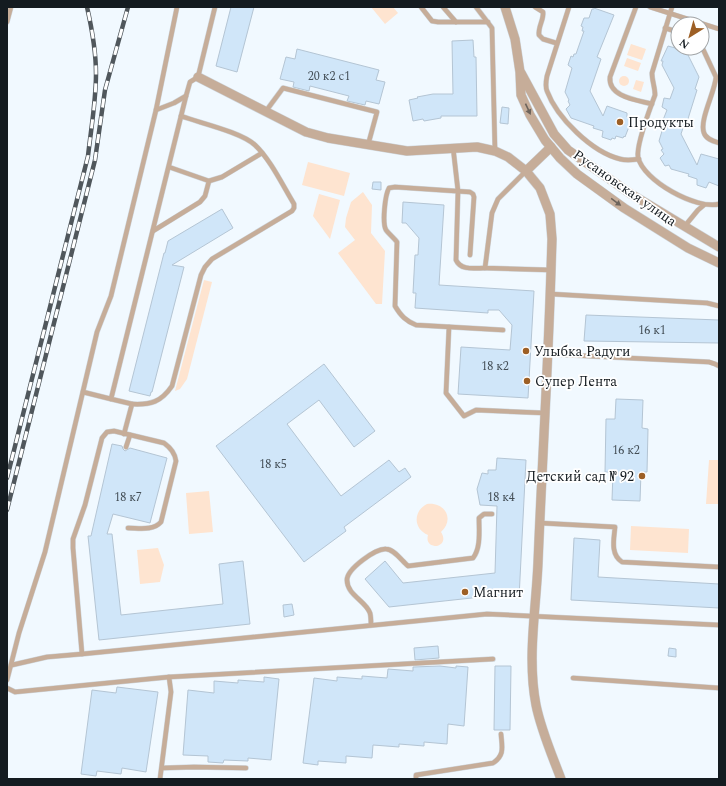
<svg xmlns="http://www.w3.org/2000/svg" width="726" height="786" font-family="Spectral,serif">
<style>
.green{fill:#fee4d0}
.building{fill:#d0e6f9;stroke:#b4c5d4}
.lines{fill:none;stroke-linecap:round;stroke-linejoin:round}
.service-casing{stroke:#ced5db;stroke-width:5.5}
.minor-casing{stroke:#ced5db;stroke-width:10}
.service{stroke:#c6ad99;stroke-width:4.5}
.minor{stroke:#c6ad99;stroke-width:9}
.rail-casing{stroke:#50575c;stroke-width:4.5}
.rail{stroke:#fff;stroke-width:3;stroke-dasharray:9;stroke-linecap:butt}
.oneway{fill:#6d645c}
.poi-dot{fill:#9d5f25;stroke:#fff;stroke-width:1.5}
.labels{text-anchor:middle;dominant-baseline:central;stroke-width:3.5;stroke-linejoin:round;paint-order:stroke}
.number-label{font-size:12px;fill:#434e56}
.poi-label{font-size:14px;fill:#141b20;stroke:#fff;text-anchor:start}
.street-label{font-size:14px;fill:#141b20;stroke:#fff}
</style>
<rect width="100%" height="100%" fill="#f1f9ff"/>
<g class="green">
<polygon points="371,7 393,7 398,13 385,24"/>
<polygon points="631,44 646,49 642,60 627,55"/>
<polygon points="627,58 641,63 638,71 624,66"/>
<circle cx="624" cy="81" r="5"/>
<polygon points="636,80 644,82 641,92 633,89"/>
<polygon points="308,162 350,173 344,196 302,185"/>
<polygon points="363,192 372,205 371,233 385,251 382,304 376,304 338,253 355,240 345,227 346,218 351,202"/>
<polygon points="319,194 340,200 330,239 313,216"/>
<polygon points="204,280 212,282 187,379 180,389 175,391"/>
<polygon points="709,460 719,460 719,504 706,504"/>
<polygon points="209,491 213,532 189,534 186,493"/>
<path d="M427 504C445 502 455 519 441 532 445 538 444 544 437 546 430 546 426 542 428 535 413 529 413 511 427 504Z"/>
<polygon points="631,526 689,529 688,553 630,550"/>
<polygon points="158,548 164,565 160,582 140,584 137,550"/>
</g>
<g class="building">
<polygon points="231,7 254,7 237,72 216,66"/>
<polygon points="594,8 614,15 597,57 601,59 590,91 603,116 607,106 627,113 627,117 632,119 625,137 624,136 623,138 616,136 615,139 612,138 611,140 602,137 603,131 593,128 594,126 571,118 566,109 570,105 568,101 569,100 565,92 572,68 568,65 571,56 573,57 574,54 576,54 584,31 582,31 583,27 581,26 584,18 589,18 592,9 594,9"/>
<polygon points="473,40 474,57 476,57 477,116 441,116 441,118 424,121 423,119 413,121 409,100 418,98 417,97 433,94 453,94 452,41"/>
<polygon points="668,46 686,51 699,77 695,89 697,90 687,122 685,122 681,134 697,165 701,154 719,159 719,186 709,182 706,188 697,185 697,179 688,176 689,174 671,169 669,165 665,166 660,158 664,154 661,150 663,149 659,141 665,121 663,120 667,110 662,107 664,98 670,99 674,88 662,65 663,61 661,61"/>
<polygon points="297,49 379,70 376,80 385,82 379,104 366,101 365,105 347,101 349,96 310,86 309,91 293,87 294,82 280,79 286,57 295,59"/>
<polygon points="502,107 509,108 508,124 500,123"/>
<polygon points="373,182 381,182 381,190 372,189"/>
<polygon points="403,202 444,205 439,285 534,291 528,398 458,394 461,347 510,350 512,325 499,310 488,310 488,313 415,308 416,293 413,293 415,255 418,255 419,238 406,223 402,223"/>
<polygon points="222,209 233,228 172,265 184,267 152,392 151,392 150,396 129,391 164,253 165,253 168,241"/>
<polygon points="586,315 719,320 719,343 584,341"/>
<polygon points="324,364 375,431 354,447 319,400 287,424 341,496 389,460 399,472 405,468 411,477 344,527 346,531 304,562 216,446"/>
<polygon points="616,399 643,400 642,428 648,429 647,472 641,472 640,501 612,500 613,472 605,472 606,419 615,419"/>
<polygon points="112,444 122,446 123,449 125,451 130,448 167,458 150,523 113,514 107,534 112,534 121,615 223,604 219,564 243,561 250,624 99,640 88,536 91,536"/>
<polygon points="497,458 526,460 519,598 490,596 389,607 365,579 385,561 403,583 495,573 497,506 480,505 477,489 482,473 488,474 488,470 496,470"/>
<polygon points="574,538 600,540 598,577 719,584 719,608 571,600"/>
<polygon points="292,604 294,615 284,617 283,605"/>
<polygon points="438,646 439,658 415,660 414,648"/>
<polygon points="669,648 676,649 676,657 668,656"/>
<polygon points="440,666 456,668 456,666 468,667 464,726 448,724 447,744 424,742 424,746 399,744 399,747 373,745 372,758 346,756 346,763 318,761 318,765 303,763 314,678 337,681 337,677 362,679 362,676 387,678 388,669 413,671 413,667"/>
<polygon points="495,666 511,666 510,730 494,730"/>
<polygon points="264,677 279,679 271,760 248,758 248,761 224,760 223,763 208,762 208,756 183,755 188,690 214,693 214,681 238,683 238,680 264,682"/>
<polygon points="117,687 158,692 146,772 122,768 121,774 97,771 96,776 81,774 92,690 116,693"/>
</g>
<g class="lines">
<defs>
<g id="service">
<polyline points="421,7 432,21 438,22 488,22"/>
<polyline points="443,7 456,22"/>
<polyline points="476,7 492,28 495,151"/>
<path d="M535 7 543 12C544 20 538 26 539 35L543 39 556 43"/>
<path d="M569 7 547 76C546 81 545 86 547 91 557 118 592 152 620 159 627 161 632 160 639 159"/>
<path d="M636 7 610 77C608 97 637 100 652 104"/>
<polyline points="650,7 719,29"/>
<path d="M672 7 652 73C652 81 655 87 655 95 650 109 636 144 638 157 643 181 697 210 719 204"/>
<polyline points="7,22 11,7"/>
<polyline points="665,28 678,32"/>
<path d="M702 47 716 77C715 92 699 120 704 133 706 139 713 141 719 143"/>
<polyline points="156,110 174,103 186,96"/>
<polyline points="266,111 283,88 377,112 368,145"/>
<path d="M453 147 458 191 456 260C461 271 475 268 485 268"/>
<polyline points="169,167 209,181 222,177 262,153"/>
<polyline points="526,171 498,199 492,213 485,268 551,270"/>
<polyline points="684,227 698,210 704,205"/>
<polyline points="153,231 200,202 205,196 209,181"/>
<path d="M470 255 474 197 473 194 470 192 395 187 389 188C385 195 382 223 386 230 389 234 394 238 397 242L395 306C401 316 406 321 416 325L503 330"/>
<polyline points="551,294 707,303 719,306"/>
<polyline points="449,327 446,393 464,416 476,410 545,413"/>
<polyline points="548,354 709,362 715,364 719,366"/>
<polyline points="83,392 111,399"/>
<path d="M132 404C151 405 161 402 172 386L201 275 205 267 212 259 292 211 294 208V204C283 186 270 159 255 145 241 132 200 123 181 116"/>
<polyline points="124,434 132,404 111,399 186,96 190,82 198,77 215,7"/>
<polyline points="126,447 130,435"/>
<path d="M540 523 615 527C614 539 610 554 622 562L719 567"/>
<path d="M371 625C371 622 371 617 370 613 366 601 347 595 347 580 347 569 376 548 386 549 394 549 402 561 408 566L473 558C481 548 479 531 479 518L484 514H492"/>
<path d="M82 654 73 548V539L85 505 102 438 107 432 114 431 164 443C171 448 175 453 176 461L161 522C153 531 139 528 128 528"/>
<polyline points="12,665 47,657 82,654 487,614 719,625"/>
<polyline points="573,678 719,688"/>
<polyline points="7,680 19,633 45,552 97,332 111,296 156,110 177,7"/>
<polyline points="7,688 15,692 169,677 493,659"/>
<polyline points="162,768 194,767 246,768"/>
<polyline points="160,779 171,692 169,677"/>
<path d="M416 779V775L493 763C505 755 502 747 501 734"/>
</g>
<g id="minor">
<polyline points="505,7 515,39 520,72 521,95 530,115 545,140 560,158 577,174 624,208 688,248 719,263"/>
<polyline points="521,73 554,134 568,150 631,194 719,247"/>
<path d="M198 77 306 132 328 138 407 151 477 147 495 151 508 157 526 171 540 188 550 214 552 239 551 270C548 368 542 465 538 563 536 610 527 658 536 705 541 730 552 755 561 779"/>
<polyline points="526,171 551,147"/>
</g>
</defs>
<use href="#service" class="service-casing"/>
<use href="#minor" class="minor-casing"/>
<use href="#service" class="service"/>
<use href="#minor" class="minor"/>
<defs>
<g id="rail">
<path d="M7 478 88 156C91 129 96 101 96 74 96 51 92 29 87 7"/>
<polyline points="7,510 95,160 105,90 128,7"/>
</g>
</defs>
<use href="#rail" class="rail-casing"/>
<use href="#rail" class="rail"/>
</g>
<defs><path id="oneway-solid" d="M-6-.8H1V-3.2L6.5 0L1 3.2V.8H-6Z"/></defs>
<g class="oneway">
<use href="#oneway-solid" transform="translate(528 109) rotate(65)"/>
<use href="#oneway-solid" transform="translate(616 202) rotate(36)"/>
</g>
<g class="poi-dot">
<circle cx="620" cy="122" r="4"/>
<circle cx="526" cy="351" r="4"/>
<circle cx="527" cy="381" r="4"/>
<circle cx="642" cy="476" r="4"/>
<circle cx="465" cy="592" r="4"/>
</g>
<g class="labels">
<g class="number-label">
<text x="329" y="76">20 к2 с1</text>
<text x="652" y="330">16 к1</text>
<text x="495" y="366">18 к2</text>
<text x="626" y="450">16 к2</text>
<text x="273" y="464">18 к5</text>
<text x="128" y="497">18 к7</text>
<text x="501" y="497">18 к4</text>
</g>
<g class="poi-label">
<text x="628" y="122">Продукты</text>
<text x="534" y="351">Улыбка Радуги</text>
<text x="535" y="381">Супер Лента</text>
<text x="634" y="476" text-anchor="end">Детский сад № 92</text>
<text x="473" y="592">Магнит</text>
</g>
<g class="street-label">
<text transform="translate(625 188) rotate(35)">Русановская улица</text>
</g>
</g>
<rect width="726" height="786" fill="none" stroke="#141b20" stroke-width="16"/>
<g transform="translate(690 36) rotate(217)"><circle r="19" fill="#ffffff" stroke="#a1a4a6"/>
<path d="M0-3L7 15L0 10L-7 15Z" fill="#9d5f25"/>
<text y="-6" font-size="11" font-weight="bold" text-anchor="middle" fill="#141b20">N</text>
</g>
</svg>
